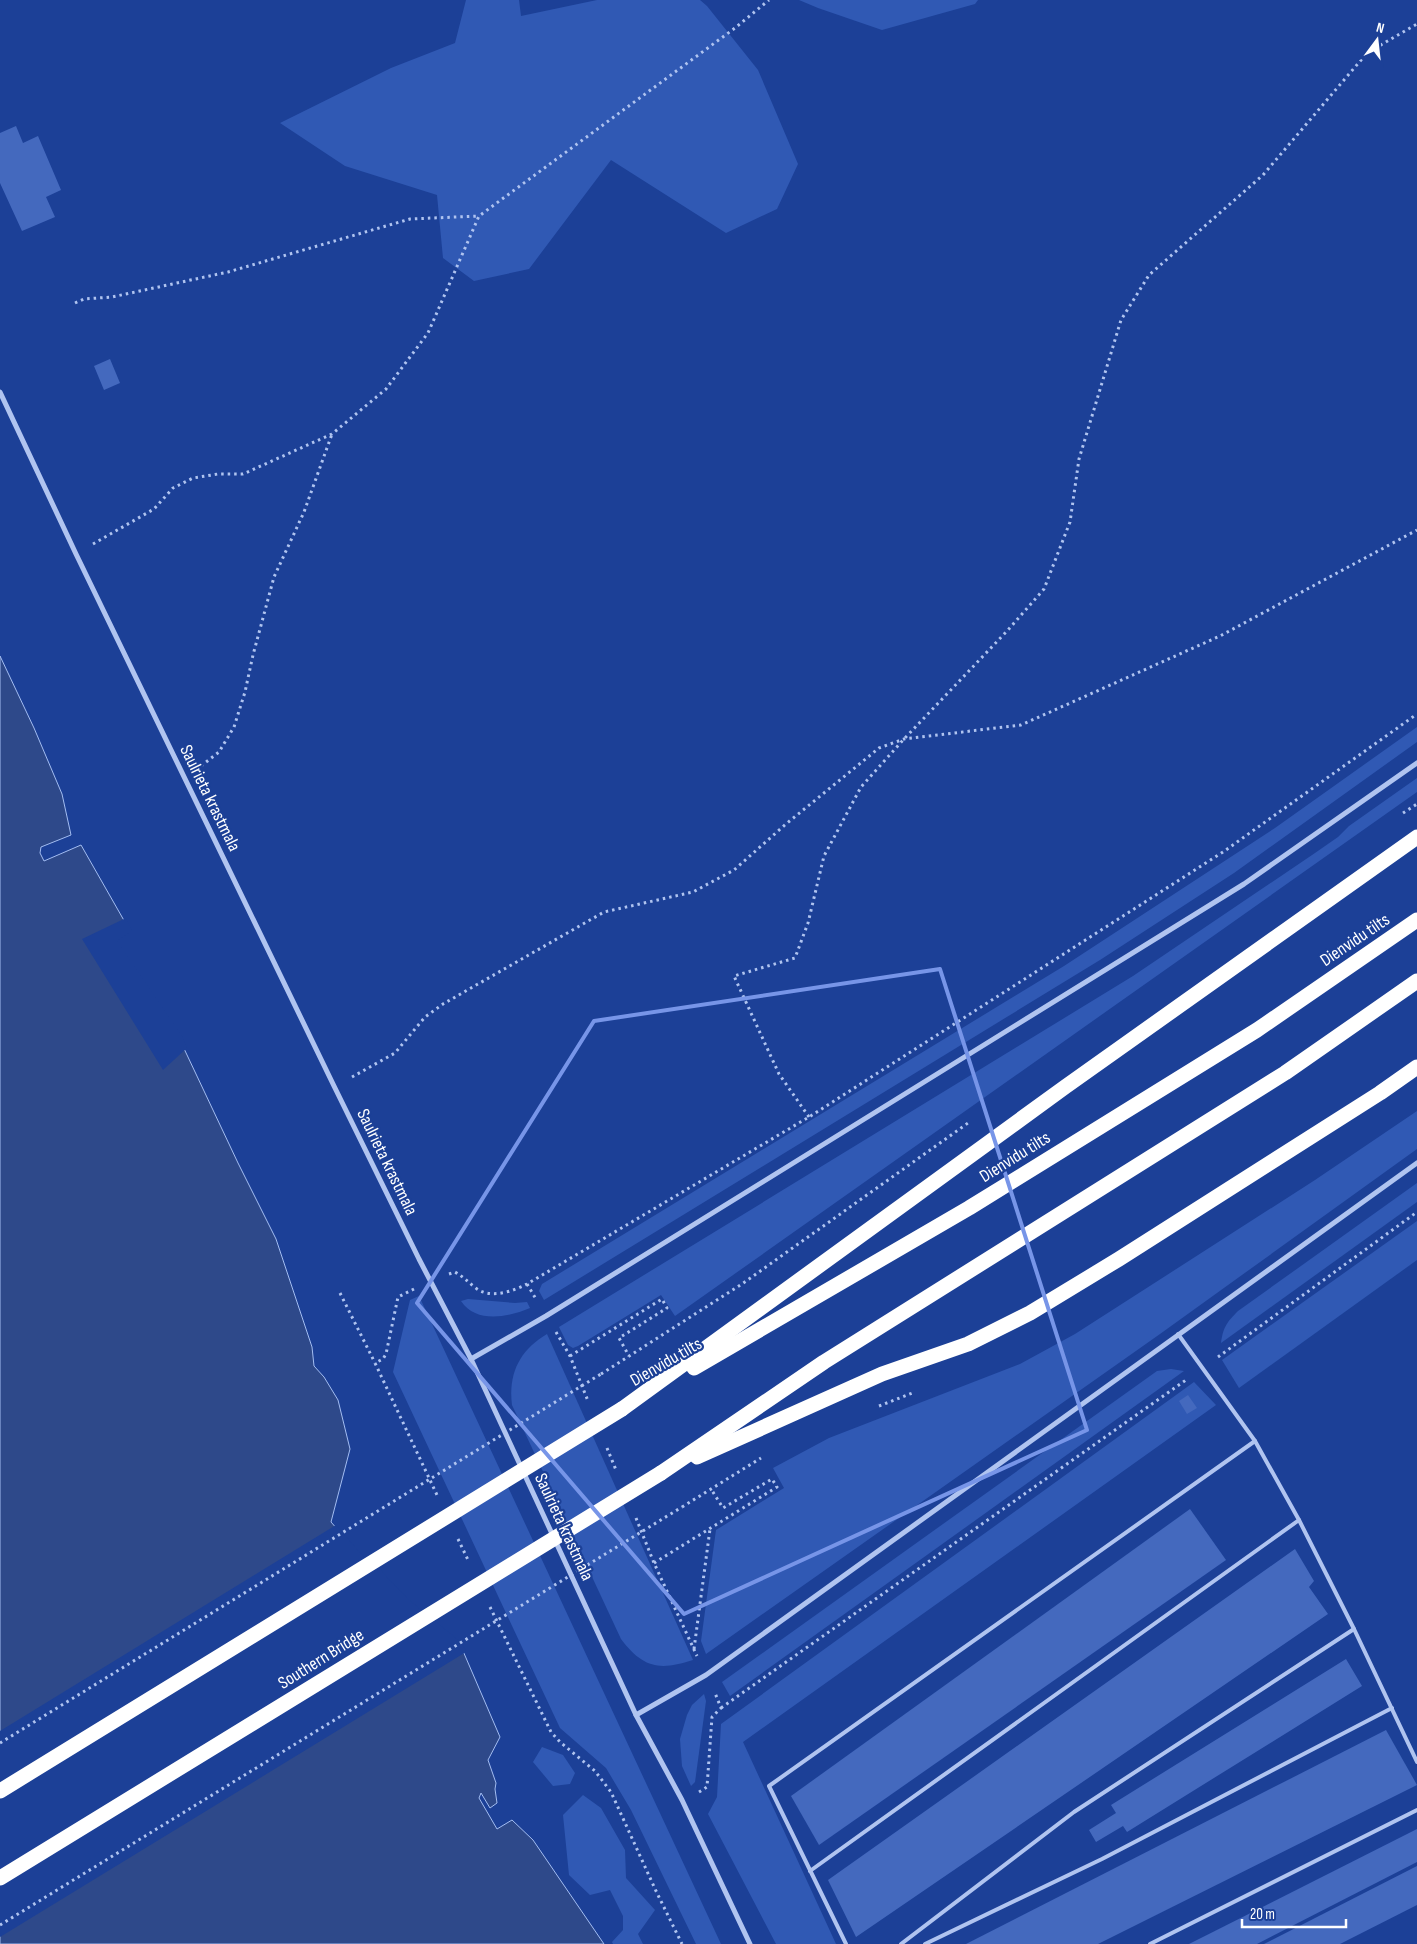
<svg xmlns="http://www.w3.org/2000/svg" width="1417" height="1944" font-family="'Sofia Sans Condensed',sans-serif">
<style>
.green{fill:#3059b4}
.water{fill:#2e498a;stroke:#a3bdf2}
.pier{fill:#1c4097}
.building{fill:#4469be}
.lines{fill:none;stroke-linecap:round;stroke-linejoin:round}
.path{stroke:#b0c4f0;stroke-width:3;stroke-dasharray:2.5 4;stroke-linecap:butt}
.lane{stroke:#b0c4f0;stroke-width:4}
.street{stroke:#b0c4f0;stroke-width:5}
.highway{stroke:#fff;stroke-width:15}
.path-bridge{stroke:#b0c4f0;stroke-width:3;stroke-dasharray:2.5 4;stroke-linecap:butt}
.highway-bridge{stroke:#fff;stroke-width:15}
.marked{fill:none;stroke:#7795e8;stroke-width:4;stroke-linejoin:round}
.labels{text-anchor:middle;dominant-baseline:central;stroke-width:4.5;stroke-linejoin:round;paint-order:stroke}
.street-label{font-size:18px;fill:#fff;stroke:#1c4097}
</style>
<rect width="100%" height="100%" fill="#1c4097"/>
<g class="green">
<polygon points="466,0 519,0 521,16 597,0 700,0 707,6 758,70 798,164 777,209 726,233 611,160 529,269 474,281 443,258 437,195 345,166 280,123 391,68 455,43"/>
<polygon points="799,0 978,0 975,4 882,30 818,8"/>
<polygon points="1417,727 1417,742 1234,873 1100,960 544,1300 539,1291 542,1284 1064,966 1275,828"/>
<polygon points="1417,778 1417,792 675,1316 661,1295 578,1346 573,1348 568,1345 559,1327 1133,976 1315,853 1338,837 1349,826"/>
<polygon points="1417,1111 1417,1149 1160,1334 706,1654 701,1641 716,1530 784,1488 773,1468 829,1438 1020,1364 1075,1334 1315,1180"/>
<path d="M1417 1183V1202L1221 1343C1223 1327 1227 1322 1238 1311Z"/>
<polygon points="1417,1221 1417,1260 1239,1388 1222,1360"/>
<polygon points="419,1296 721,1944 696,1944 631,1810 606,1768 560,1728 393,1372 410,1300"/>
<path d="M468 1299 515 1303 527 1302 530 1308C509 1317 476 1324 461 1301Z"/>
<path d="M547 1334 693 1660C659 1671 643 1668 621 1639L512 1405C508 1373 520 1350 547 1334Z"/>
<polygon points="1171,1369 1184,1371 730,1696 722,1682 1157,1371"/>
<polygon points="1194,1382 1216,1405 743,1742 836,1944 776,1944 708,1814 717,1797 721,1724"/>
<polygon points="704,1694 706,1701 695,1782 691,1786 682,1766 680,1739 687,1715 692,1705"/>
<polygon points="542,1747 563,1755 575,1773 570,1784 553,1786 533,1762"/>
<polygon points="583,1795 601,1808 625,1850 626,1878 655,1910 638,1934 643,1944 613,1944 612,1942 623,1930 623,1916 610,1890 590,1895 569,1875 563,1815"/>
</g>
<polygon class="water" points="0,656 34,728 62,794 71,835 41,847 40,853 44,861 81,845 130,931 114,940 179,1038 238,1163 276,1239 312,1347 314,1366 324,1377 338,1400 350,1449 331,1522 361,1556 407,1602 460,1644 500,1737 488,1760 496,1783 495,1789 497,1803 490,1808 481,1793 479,1798 497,1829 512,1820 533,1840 604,1944 0,1944"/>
<g class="pier">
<polygon points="126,918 132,931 117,941 182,1036 187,1048 163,1070 82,939"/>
<polygon points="336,1525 362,1555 379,1566 384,1574 409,1600 462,1643 466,1652 0,1937 0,1731"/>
</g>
<g class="building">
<polygon points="16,126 23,143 38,136 61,190 46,197 55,217 22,231 0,183 0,133"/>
<polygon points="110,359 120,383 104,390 94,366"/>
<polygon points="1188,1395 1197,1408 1187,1414 1179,1401"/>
<polygon points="1190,1509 1226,1560 819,1845 791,1796"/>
<polygon points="1295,1549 1314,1581 1309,1587 1328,1614 856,1937 828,1880"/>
<polygon points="1346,1659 1362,1686 1127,1832 1123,1826 1096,1842 1089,1830 1116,1813 1111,1805"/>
<polygon points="1386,1730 1417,1785 1098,1944 966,1944"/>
<polygon points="1417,1829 1417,1862 1257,1944 1189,1944"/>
<polygon points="1417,1866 1417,1905 1340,1944 1264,1944"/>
</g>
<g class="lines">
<g class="path">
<polyline points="75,303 84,299 112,297 228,272 410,219 479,216"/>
<polyline points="93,544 154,509 173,488 193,478 218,474 243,474 332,434 386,389 428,333 479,216 735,28 769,0"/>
<polyline points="201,766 219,752 234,727 245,692 253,655 274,577 304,512 332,434"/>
<polyline points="1403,813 1417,804"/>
<polyline points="352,1077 395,1053 425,1017 443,1004 604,912 693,892 734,870 786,824 879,748 904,739 1021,725 1220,636 1417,530"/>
<polyline points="809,1117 779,1074 734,976 795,958 808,923 824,856 861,787 904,739 1008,630 1044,589 1070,522 1079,459 1121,320 1149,275 1263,175 1367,53 1417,24"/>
<path d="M449 1274 455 1272C464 1277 469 1283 477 1289 492 1299 513 1291 527 1284L809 1117 1223 852 1417 714"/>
<polyline points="527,1284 536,1299"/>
<polyline points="414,1289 398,1297 386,1354 383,1359 375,1363 437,1495"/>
<polyline points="340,1293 375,1363"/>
<polyline points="556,1332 570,1356 588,1401"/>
<polyline points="570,1356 662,1299 667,1308 619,1338 629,1356"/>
<polyline points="1218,1357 1417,1212"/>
<polyline points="601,1374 742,1284 968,1123"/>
<polyline points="879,1406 915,1392"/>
<polyline points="607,1448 616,1470"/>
<polyline points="682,1507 761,1458"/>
<polyline points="636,1518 654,1563 697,1656"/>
<polyline points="458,1539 469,1562"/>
<polyline points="654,1563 777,1487 772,1479 723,1508 711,1489"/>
<polyline points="490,1607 551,1732 560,1742 595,1771 611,1792 656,1891 682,1944"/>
<polyline points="694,1649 710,1529"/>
<polyline points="721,1708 1186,1380"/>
<polyline points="699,1792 707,1787 712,1717 721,1708 715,1693"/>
</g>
<g class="lane">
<polyline points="1178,1334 1255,1441 1299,1520 1354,1629 1417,1762"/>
<polyline points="810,1871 1299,1520"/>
<polyline points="846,1944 769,1786 1255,1441"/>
<polyline points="901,1944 1074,1812 1354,1629"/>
<polyline points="925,1944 1102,1859 1392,1708"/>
<polyline points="1150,1944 1417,1810"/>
</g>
<g class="street">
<polyline points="0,392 76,554 334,1086 419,1259 471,1359 636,1715 682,1800 750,1944"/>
<polyline points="471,1359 546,1316 1244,884 1417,763"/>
<polyline points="636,1715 706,1675 1417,1163"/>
</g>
<g class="highway">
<polyline points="694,1368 969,1208 1257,1030 1417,920"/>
<polyline points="622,1409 1065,1087 1417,837"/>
<polyline points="697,1457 882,1374 968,1344 1030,1313 1119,1259 1380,1093 1417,1067"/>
<polyline points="661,1473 824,1362 1285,1073 1417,981"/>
</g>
<g class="path-bridge">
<polyline points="0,1743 601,1374"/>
<polyline points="0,1925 682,1507"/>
</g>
<g class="highway-bridge">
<polyline points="0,1791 622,1409"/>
<polyline points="0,1878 661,1473"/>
</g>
</g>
<path class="marked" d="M940 969 1087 1430 684 1614 417 1303 594 1021Z"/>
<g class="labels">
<g class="street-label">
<text transform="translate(210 798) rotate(64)">Saulrieta krastmala</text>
<text transform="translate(1355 940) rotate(-34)">Dienvidu tilts</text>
<text transform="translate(1015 1157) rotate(-32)">Dienvidu tilts</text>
<text transform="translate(387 1162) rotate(64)">Saulrieta krastmala</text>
<text transform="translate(666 1362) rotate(-30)">Dienvidu tilts</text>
<text transform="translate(564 1527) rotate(65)">Saulrieta krastmala</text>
<text transform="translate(321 1659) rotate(-32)">Southern Bridge</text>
</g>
</g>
<g transform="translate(1377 40) rotate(15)" stroke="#1c4097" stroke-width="4" paint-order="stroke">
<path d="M0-4L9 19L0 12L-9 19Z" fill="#ffffff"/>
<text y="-8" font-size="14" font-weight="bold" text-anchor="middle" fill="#ffffff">N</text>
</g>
<path d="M1242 1919v8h104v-8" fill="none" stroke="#ffffff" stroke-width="2.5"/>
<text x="1250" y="1919" font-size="15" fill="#ffffff" stroke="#1c4097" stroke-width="4" paint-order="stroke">20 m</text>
</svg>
